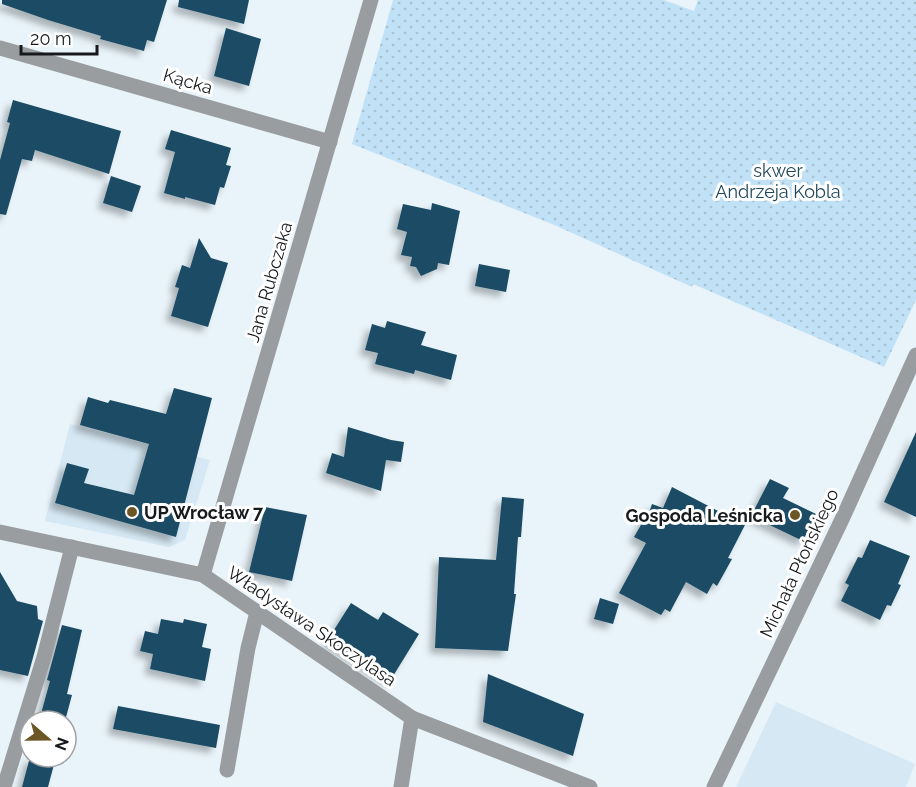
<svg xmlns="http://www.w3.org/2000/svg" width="916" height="787" font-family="Raleway,sans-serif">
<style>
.built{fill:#d6e8f3}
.grass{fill:url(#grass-dots)}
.building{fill:#1b4c65;filter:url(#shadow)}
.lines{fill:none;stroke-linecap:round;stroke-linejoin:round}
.minor{stroke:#999da0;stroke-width:15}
.poi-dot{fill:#6d5626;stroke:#fff;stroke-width:2}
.labels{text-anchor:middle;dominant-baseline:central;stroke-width:6;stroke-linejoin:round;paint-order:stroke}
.street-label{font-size:18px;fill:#161a1c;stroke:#fff}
.park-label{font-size:18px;fill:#20475c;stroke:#fff}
.poi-label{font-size:18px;font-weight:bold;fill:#161a1c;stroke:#fff;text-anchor:start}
</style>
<defs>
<pattern id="grass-dots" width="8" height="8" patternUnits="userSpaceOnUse" patternTransform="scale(1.5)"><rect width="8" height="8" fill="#c1e2f6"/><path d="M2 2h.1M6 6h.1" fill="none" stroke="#a5c1d2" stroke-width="1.8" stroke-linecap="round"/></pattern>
<filter id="shadow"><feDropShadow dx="-5.5" dy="5.5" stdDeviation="3" flood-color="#0004"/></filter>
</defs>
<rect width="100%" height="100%" fill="#e9f4fa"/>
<g class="built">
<polygon points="70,424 210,460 185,540 169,547 45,521"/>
<polygon points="776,702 915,764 906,787 736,787"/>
</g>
<polygon class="grass" points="393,0 664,0 694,11 698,0 916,0 916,300 884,367 693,284 692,287 552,224 352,144"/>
<g class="building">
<polygon points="2,0 167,0 154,42 147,40 144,51 100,39 101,36 48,20 2,4"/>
<polygon points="179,0 249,0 244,24 178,7"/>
<polygon points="226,28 261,39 249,86 214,76"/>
<polygon points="13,100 121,131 109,174 35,150 32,161 22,159 6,215 0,214 0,160 10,123 7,122"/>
<polygon points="171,130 231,148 226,165 231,166 224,188 220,187 215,205 185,197 185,199 164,193 175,152 165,149"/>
<polygon points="111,176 141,186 132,212 103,203"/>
<polygon points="432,203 460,211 449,265 438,263 437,269 421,276 416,267 410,266 412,257 401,255 407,232 397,229 403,204 431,210"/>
<polygon points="199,238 211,258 228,263 208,327 171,316 179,288 175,287 182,265 190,268"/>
<polygon points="479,264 510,270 506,292 475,286"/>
<polygon points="387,321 426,332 421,345 457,355 451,380 415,370 414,374 375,364 378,353 365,350 372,324 385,328"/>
<polygon points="174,388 212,398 176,537 55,503 67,463 89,469 84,483 134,495 149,444 80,425 88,397 108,403 110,400 166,414"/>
<polygon points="348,427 391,440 404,442 401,462 386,460 381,491 326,473 332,453 344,457"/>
<polygon points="916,432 916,517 884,502"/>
<polygon points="770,479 789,488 783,498 816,514 803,541 751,516"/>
<polygon points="672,487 745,525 728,558 732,559 717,586 713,583 707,594 686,582 670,612 665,609 661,615 619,593 646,543 634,537 645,518 647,518 652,504 663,508"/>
<polygon points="502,497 524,499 521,537 518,537 514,594 516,594 508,651 435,648 439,557 496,560"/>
<polygon points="265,507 307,515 292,581 249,572"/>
<polygon points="870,540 910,556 898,584 901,585 891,606 887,605 880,620 841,601 849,585 845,583 858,557 862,558"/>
<polygon points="0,572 17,601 37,606 38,619 43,621 28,676 0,670"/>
<polygon points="600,598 619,604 613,624 594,619"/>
<polygon points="351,603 378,620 383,612 419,634 390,681 327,641"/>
<polygon points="161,619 183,623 184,619 207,624 202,647 211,649 205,681 150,669 153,654 140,651 145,631 158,634"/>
<polygon points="62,625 82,630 67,694 72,695 65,721 39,721 50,681 47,680"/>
<polygon points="488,674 584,714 573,756 483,722"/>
<polygon points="118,706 220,725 216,748 113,729"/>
<polygon points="30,757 56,757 48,787 22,787"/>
</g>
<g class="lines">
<g class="minor">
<polyline points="0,48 330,142"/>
<polyline points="0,532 203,575 412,718 590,787"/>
<polyline points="203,575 371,0"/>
<polyline points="227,770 248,648 257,612"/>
<polyline points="4,787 44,657 72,547"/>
<polyline points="401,787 412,718"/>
<polyline points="714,787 844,515 916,355"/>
</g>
</g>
<g class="poi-dot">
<circle cx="132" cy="512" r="6"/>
<circle cx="795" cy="515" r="6"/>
</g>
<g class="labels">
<g class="street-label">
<text transform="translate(188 81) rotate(16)">Kącka</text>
<text transform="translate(269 282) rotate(-74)">Jana Rubczaka</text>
<text transform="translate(799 563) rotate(-65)">Michała Płońskiego</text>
<text transform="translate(312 626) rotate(34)">Władysława Skoczylasa</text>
</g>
<g class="park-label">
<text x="778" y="170">skwer<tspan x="778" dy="21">Andrzeja Kobla</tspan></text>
</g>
<g class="poi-label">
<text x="144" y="512">UP Wrocław 7</text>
<text x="783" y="515" text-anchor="end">Gospoda Leśnicka</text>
</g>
</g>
<g transform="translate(48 739) rotate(110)"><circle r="28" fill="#ffffff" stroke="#a2a3a4" stroke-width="1.5"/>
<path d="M0-4.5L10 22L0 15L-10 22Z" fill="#6d5626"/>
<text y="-9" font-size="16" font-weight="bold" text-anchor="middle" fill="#161a1c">N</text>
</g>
<path d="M21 45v9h76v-9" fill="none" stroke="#161a1c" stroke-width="3"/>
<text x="30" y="45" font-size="18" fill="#161a1c" stroke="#ffffff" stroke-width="4.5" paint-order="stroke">20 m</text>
</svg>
